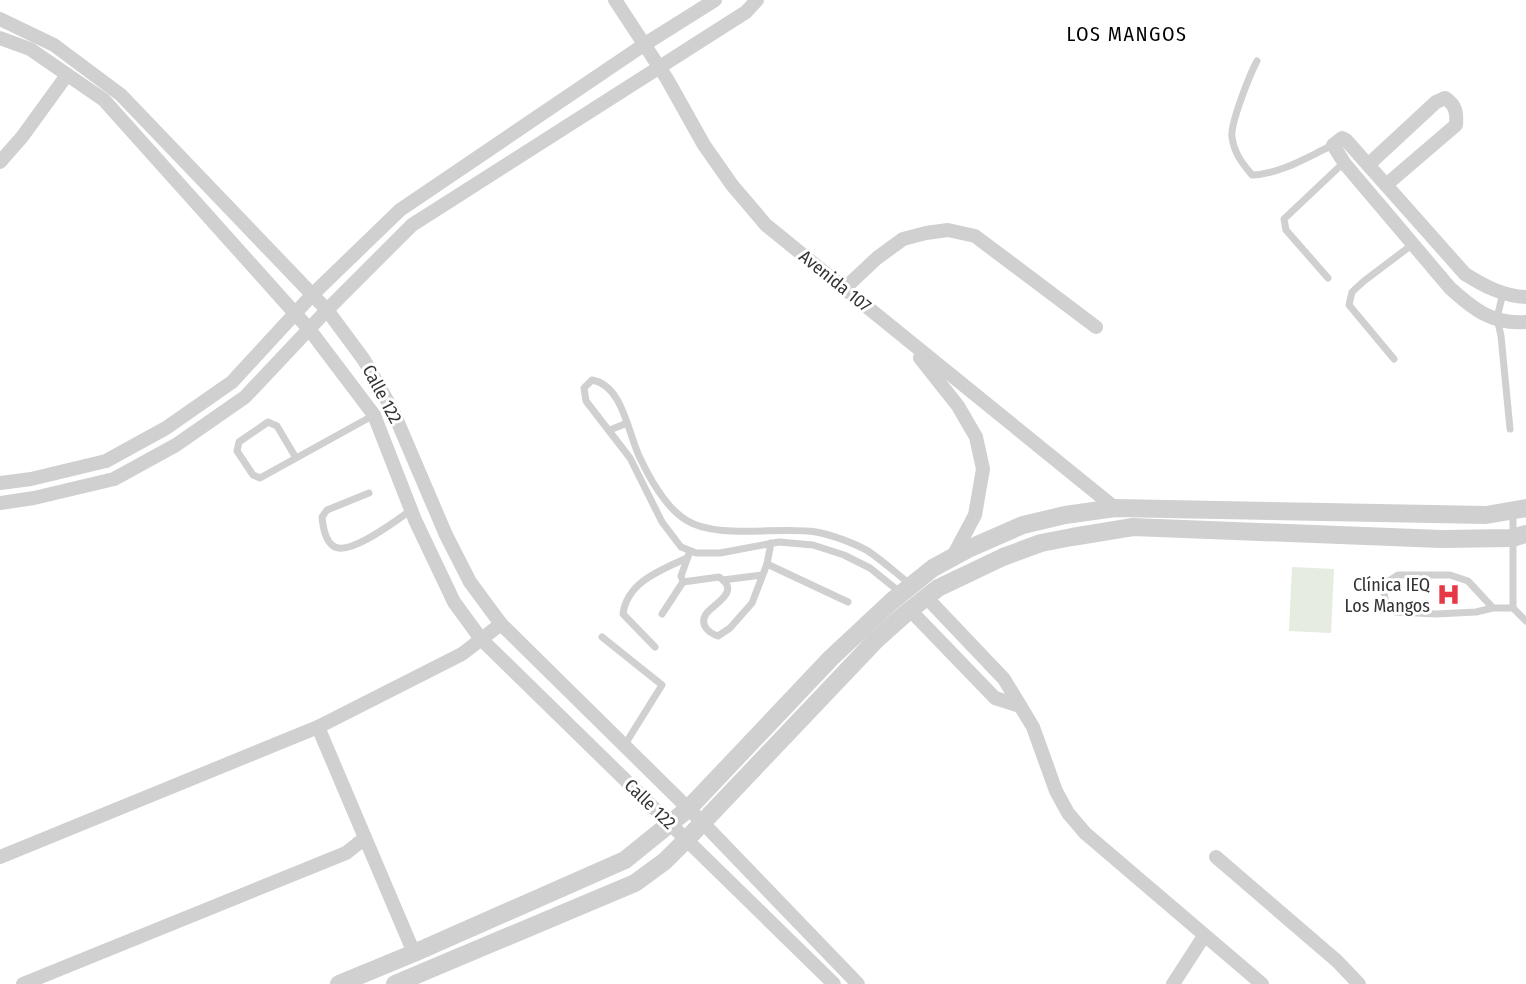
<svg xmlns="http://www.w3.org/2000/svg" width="1526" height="984" font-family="'Fira Sans Condensed',sans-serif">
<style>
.green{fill:#e6ecdf}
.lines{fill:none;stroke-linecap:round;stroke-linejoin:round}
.service{stroke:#d0d0d0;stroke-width:7}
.minor{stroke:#d0d0d0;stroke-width:14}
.tertiary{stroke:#d0d0d0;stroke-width:18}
.labels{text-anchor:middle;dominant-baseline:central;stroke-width:6;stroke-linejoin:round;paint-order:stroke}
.street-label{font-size:18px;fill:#333;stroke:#fff}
.poi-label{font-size:18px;fill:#333;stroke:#fff;text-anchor:end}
.neighbourhood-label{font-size:20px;letter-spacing:1.5px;fill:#000;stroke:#fff}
</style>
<rect width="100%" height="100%" fill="#fff"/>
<polygon class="green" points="1292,567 1334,569 1331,633 1289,631"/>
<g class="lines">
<g class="service">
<path d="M1257 61C1250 74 1230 124 1232 137 1234 153 1242 163 1252 175 1281 174 1307 157 1333 145"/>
<polyline points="1328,278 1286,230 1284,219 1338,168 1345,164"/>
<polyline points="1503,293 1497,318 1501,336 1510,429"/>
<polyline points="1394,359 1349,305 1352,292 1364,281 1413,244"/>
<polyline points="610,430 627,423"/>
<polyline points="296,458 277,426 268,422 239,442 237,451 253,475 260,478 374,415"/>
<path d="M369 493 327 510 322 517C323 527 325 542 335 547 351 555 397 520 411 510"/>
<polyline points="1513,513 1513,608 1526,621"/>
<path d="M690 551 681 576 683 582 719 577C742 592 713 604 706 614 699 625 709 633 718 636L730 628 752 603 767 564 771 543"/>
<polyline points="767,564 848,602"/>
<polyline points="723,580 762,575"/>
<path d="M901 593 870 568 844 555 813 545 779 542 720 553H696L681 547 662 522 630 458 586 401 584 388 592 380C623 385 628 434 640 458 650 479 665 507 686 520 717 540 778 526 816 532 832 535 854 543 868 551 883 561 897 574 911 585"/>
<polyline points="1493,608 1468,581 1450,575 1398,575 1383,585 1386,605 1396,612 1436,614 1476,612 1493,608 1513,608"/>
<polyline points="662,614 683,582"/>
<polyline points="602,637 662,685 624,746"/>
<path d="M655 647 623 614C627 582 661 570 687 558"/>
</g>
<g class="minor">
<polyline points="615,0 667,79 704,145 732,185 766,225 1115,508"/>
<polyline points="0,19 54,45 121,95 327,310 364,360 393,411 446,535 470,582 501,624 702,822 858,984"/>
<polyline points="0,38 30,49 104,100 309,329 374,415 415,520 454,602 481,639 834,984"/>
<polyline points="0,162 22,137 67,75"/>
<path d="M1368 165 1436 102 1445 98C1456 105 1457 113 1456 125L1386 185"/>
<polyline points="845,288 877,258 903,239 926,233 948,230 975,236 1096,327"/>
<path d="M1526 297C1503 296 1484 286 1465 274L1346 140 1342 138 1333 145 1345 164 1450 288C1473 309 1493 325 1526 322"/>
<polyline points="920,358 958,406 976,437 983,469 975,515 952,558"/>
<polyline points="0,483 31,479 106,461 166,428 232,382 312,295 400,210 645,44 715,0"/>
<polyline points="0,503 34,498 114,479 176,445 245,397 327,310 412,225 746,12 757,0"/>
<polyline points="926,597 1004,679 1033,727 1056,791 1068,813 1085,833 1262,984"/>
<polyline points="910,610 995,698 1020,706"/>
<polyline points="318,727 462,654 501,624"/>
<polyline points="0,857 318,727 414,953"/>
<polyline points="1216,857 1337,961 1359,984"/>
<polyline points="23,984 346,853 365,838"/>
<polyline points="1173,984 1204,936"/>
</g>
<g class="tertiary">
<polyline points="339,984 414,953 625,860 688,809 831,658 892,601 933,568 968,549 1023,525 1065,515 1115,508 1486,515 1526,508"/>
<polyline points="395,984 635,883 665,861 686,840 876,640 905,614 938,588 1003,557 1041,543 1072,537 1133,527 1441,539 1512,538 1526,534"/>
</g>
</g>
<defs>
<symbol id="hospital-bare" viewBox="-9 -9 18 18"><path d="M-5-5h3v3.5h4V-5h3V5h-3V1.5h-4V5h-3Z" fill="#e63946" stroke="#fff" stroke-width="2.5" paint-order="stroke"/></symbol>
</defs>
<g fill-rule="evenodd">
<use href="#hospital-bare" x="1432" y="578" width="33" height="33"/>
</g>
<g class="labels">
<g class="street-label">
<text transform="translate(835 281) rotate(39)">Avenida 107</text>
<text transform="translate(382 394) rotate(62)">Calle 122</text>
<text transform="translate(650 804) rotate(44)">Calle 122</text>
</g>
<g class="poi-label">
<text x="1430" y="585">Clínica IEQ<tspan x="1430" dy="21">Los Mangos</tspan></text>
</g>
<g class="neighbourhood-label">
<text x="1127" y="34">LOS MANGOS</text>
</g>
</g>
</svg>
